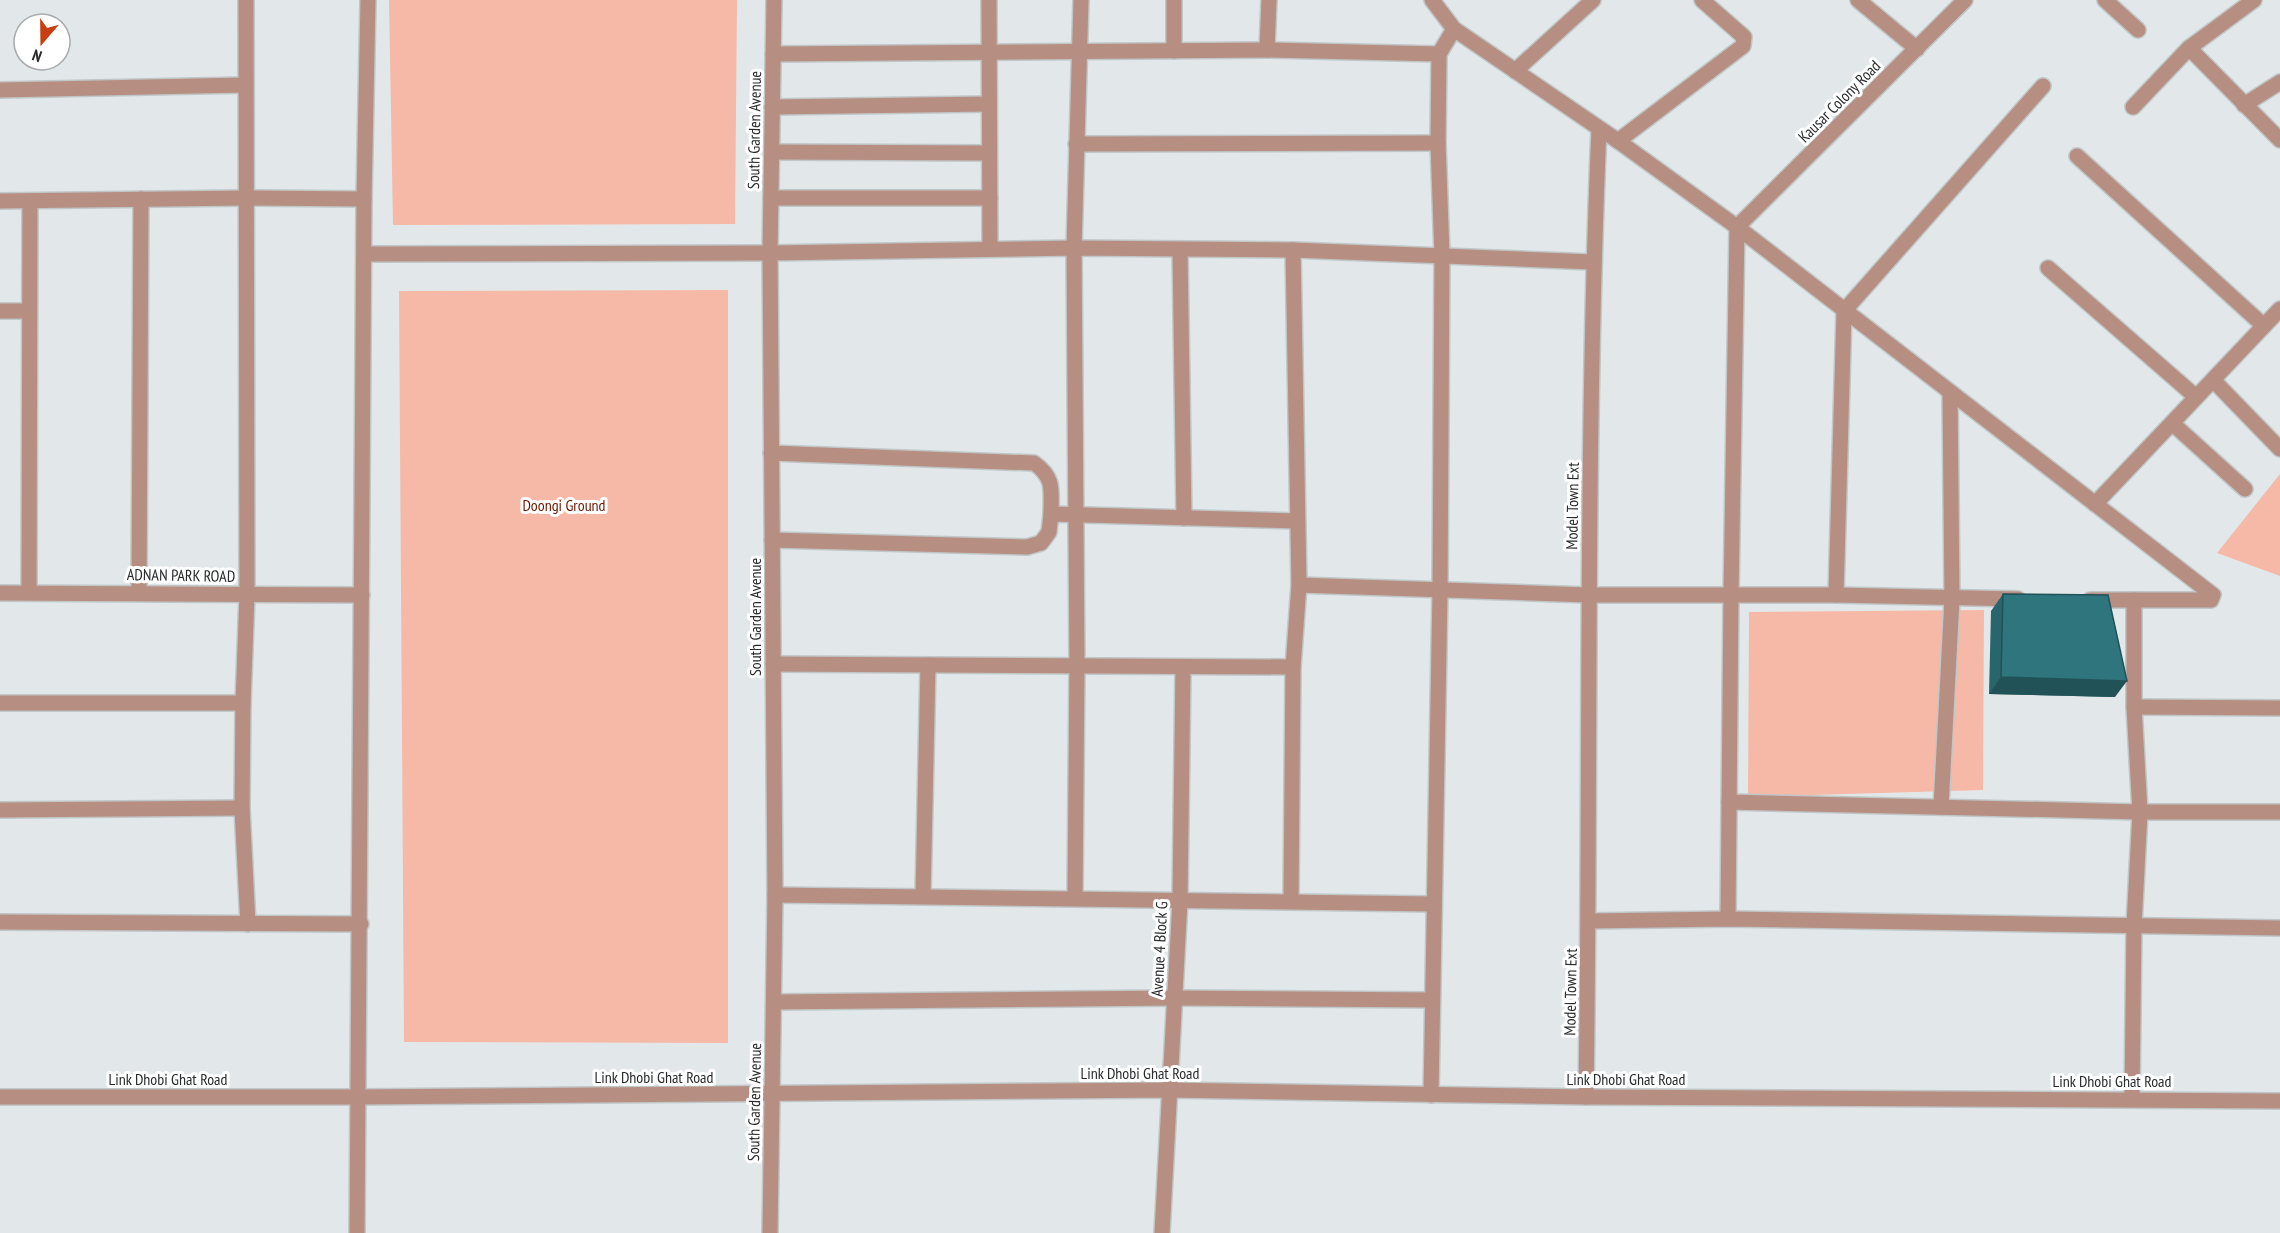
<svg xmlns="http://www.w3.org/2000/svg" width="2280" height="1233" font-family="'PT Sans Narrow',sans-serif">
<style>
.green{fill:#f6b9a7}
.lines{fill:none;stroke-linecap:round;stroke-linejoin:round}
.minor-casing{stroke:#c1c6c7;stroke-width:18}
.minor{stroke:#b68e82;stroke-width:15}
.wall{fill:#28656c}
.shaded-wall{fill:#215258}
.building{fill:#2f757d;stroke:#215258;stroke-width:1.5}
.labels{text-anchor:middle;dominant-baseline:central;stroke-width:6;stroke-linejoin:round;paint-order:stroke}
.street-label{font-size:16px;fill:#282a2b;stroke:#fff}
.park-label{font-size:16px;fill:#681900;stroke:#fff}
</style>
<rect width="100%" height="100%" fill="#e2e8e9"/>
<g class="green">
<polygon points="389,0 737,0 735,224 393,225"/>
<polygon points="728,290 728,1043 404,1042 399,291"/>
<polygon points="2280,474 2280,576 2217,553"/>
<polygon points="1984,610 1983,790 1748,797 1749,612"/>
</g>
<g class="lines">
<defs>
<g id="minor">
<polyline points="246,0 247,595 243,703 242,808 248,924"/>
<polyline points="989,0 990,249"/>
<polyline points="1432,0 1454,29 1618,141 1737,227 2213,595 2211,600 2090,600"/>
<polyline points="1858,0 1917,49"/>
<polyline points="2105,0 2138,30"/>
<polyline points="2189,48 2280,140"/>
<polyline points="1267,50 1269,0"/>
<polyline points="1174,51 1174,0"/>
<polyline points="773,54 1267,50 1439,54"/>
<polyline points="1515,71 1593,0"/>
<polyline points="0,90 245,85"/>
<polyline points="2244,105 2280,82"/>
<polyline points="772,107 989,104"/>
<polyline points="2133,107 2189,48 2254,0"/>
<polyline points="1618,141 1743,46 1744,37 1702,0"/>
<polyline points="1076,144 1438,143"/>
<polyline points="772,152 989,153"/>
<polyline points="2077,156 2264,326"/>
<polyline points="771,198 990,198"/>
<polyline points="0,201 245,198 364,199"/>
<polyline points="1180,250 1184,518"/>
<polyline points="365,254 770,253 1074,248 1293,250 1593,262"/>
<polyline points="2048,268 2196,397"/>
<polyline points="0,311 29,311"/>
<polyline points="2213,380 2280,449"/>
<polyline points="2172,423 2245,489"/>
<path d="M771 453 1034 463C1055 478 1051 490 1051 514"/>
<polyline points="2095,504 2280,309"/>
<polyline points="772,540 1027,547 1041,543 1049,532 1051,514 1297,521"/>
<polyline points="1299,585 1588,595 1836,595 2018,599"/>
<polyline points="29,592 30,201"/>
<polyline points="139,592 141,199"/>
<polyline points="0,593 362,595"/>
<polyline points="1836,595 1844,311 2043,86"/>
<polyline points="773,664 1293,667"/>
<polyline points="0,703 243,703"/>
<polyline points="2134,707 2280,708"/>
<polyline points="1729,802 2140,812 2280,812"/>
<polyline points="1941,807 1952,599 1950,392"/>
<polyline points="0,810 242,808"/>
<polyline points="775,895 1433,904"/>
<polyline points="923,896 928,665"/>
<polyline points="1075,898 1077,665 1074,248 1081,0"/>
<polyline points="1291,901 1293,667 1299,585 1293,250"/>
<polyline points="1728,919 1731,596 1737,227 1965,0"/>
<polyline points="1589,921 1728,919 2280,928"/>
<polyline points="0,922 361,924"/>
<polyline points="774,1002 1175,998 1432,1000"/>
<polyline points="1431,1095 1440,591 1442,255 1438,143 1439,54 1454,29"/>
<polyline points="0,1097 358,1097 1169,1090 1586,1097 2280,1101"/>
<path d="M1586 1097C1591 774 1585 452 1599 129"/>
<polyline points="2132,1099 2134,925 2140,812 2134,707 2134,600"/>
<polyline points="357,1233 364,199 368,0"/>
<polyline points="770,1233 775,895 770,253 774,0"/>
<polyline points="1162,1233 1180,900 1183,667"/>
</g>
</defs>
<use href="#minor" class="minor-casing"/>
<use href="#minor" class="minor"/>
</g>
<polygon class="wall" points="2003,594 2115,697 1989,694 1991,611"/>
<polygon class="shaded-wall" points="2001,677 2127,681 2115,697 1989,694"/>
<polygon class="building" points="2003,594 2108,595 2127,681 2001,677"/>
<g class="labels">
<g class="street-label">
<text transform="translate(1839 101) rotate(-45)">Kausar Colony Road</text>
<text transform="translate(754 130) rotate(-89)">South Garden Avenue</text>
<text transform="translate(1572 506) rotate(-89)">Model Town Ext</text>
<text transform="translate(181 575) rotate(1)">ADNAN PARK ROAD</text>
<text transform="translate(755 617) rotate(-90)">South Garden Avenue</text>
<text transform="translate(1159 949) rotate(-87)">Avenue 4 Block G</text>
<text transform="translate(1570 992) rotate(-89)">Model Town Ext</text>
<text x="1140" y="1073">Link Dhobi Ghat Road</text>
<text x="654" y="1077">Link Dhobi Ghat Road</text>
<text x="168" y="1079">Link Dhobi Ghat Road</text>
<text x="1626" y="1079">Link Dhobi Ghat Road</text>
<text x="2112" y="1081">Link Dhobi Ghat Road</text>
<text transform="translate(754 1102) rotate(-89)">South Garden Avenue</text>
</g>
<g class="park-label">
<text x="564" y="505">Doongi Ground</text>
</g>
</g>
<g transform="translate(42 42) rotate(200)"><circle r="28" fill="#ffffff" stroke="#a9aaaa" stroke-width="1.5"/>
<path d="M0-4.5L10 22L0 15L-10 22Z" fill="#c73f10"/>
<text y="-9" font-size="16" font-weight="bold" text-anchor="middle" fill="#282a2b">N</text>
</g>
</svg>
